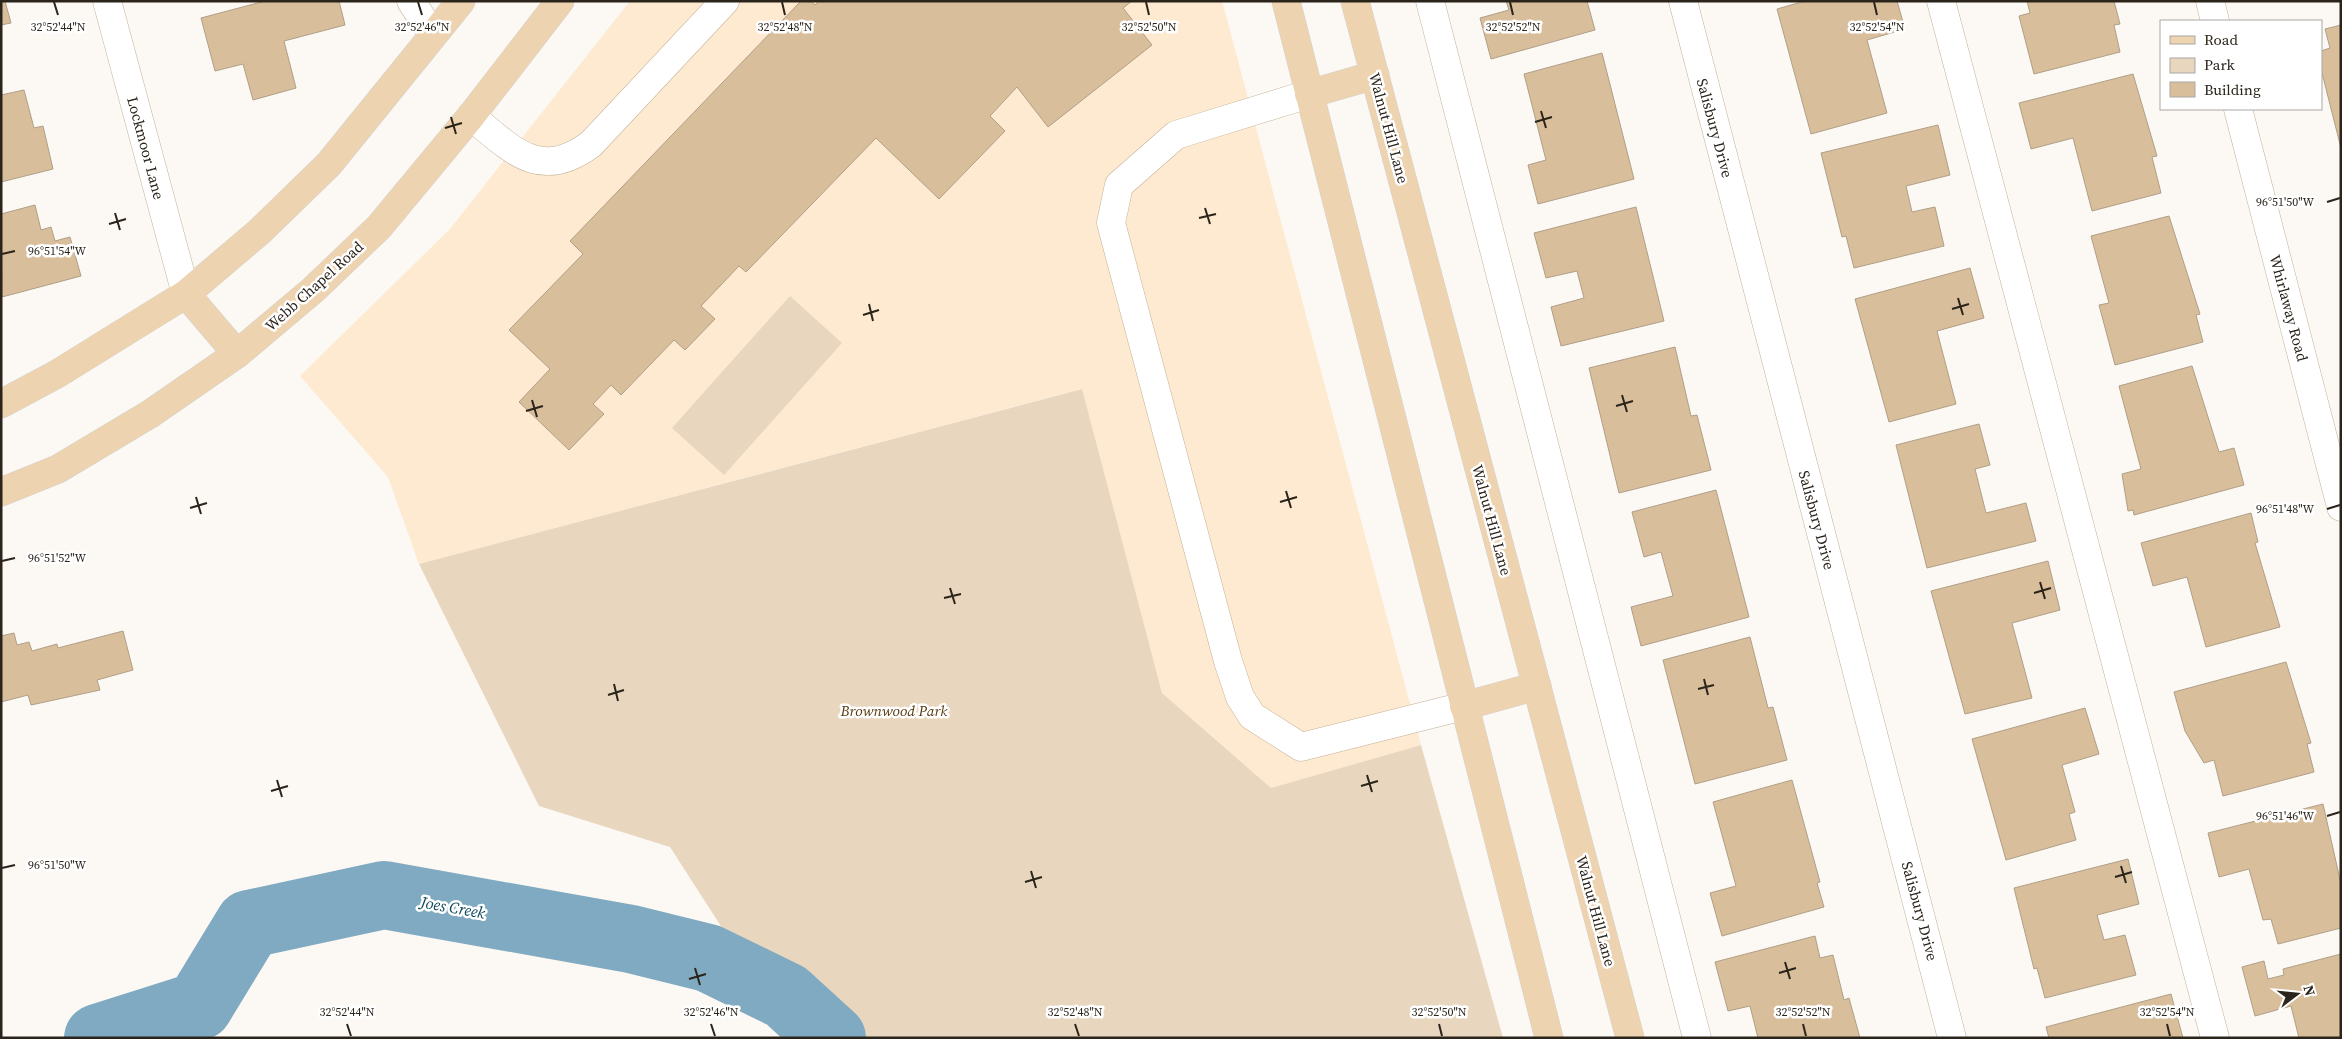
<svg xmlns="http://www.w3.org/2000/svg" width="2342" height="1039" font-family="'Source Serif 4',serif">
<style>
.built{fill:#fdead0}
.green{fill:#e8d6be}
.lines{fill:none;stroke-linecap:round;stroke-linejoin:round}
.river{stroke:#7faac1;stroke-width:68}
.building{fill:#d9be9b;stroke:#b09f87}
.minor-casing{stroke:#c4b199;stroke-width:29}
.major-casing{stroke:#d5d3d1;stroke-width:29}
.minor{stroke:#fff;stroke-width:28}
.major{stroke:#edd3af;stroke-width:28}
.ticks{fill:none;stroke:#2b241b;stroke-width:2}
.labels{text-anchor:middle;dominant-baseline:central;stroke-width:5;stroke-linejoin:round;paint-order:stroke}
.street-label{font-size:15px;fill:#2b241b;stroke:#fff}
.park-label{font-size:15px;font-style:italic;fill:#583c11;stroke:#fff}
.water-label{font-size:16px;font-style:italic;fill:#0b465e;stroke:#fff}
.ticks-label{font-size:12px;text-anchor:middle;fill:#2b241b;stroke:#fff;stroke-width:5;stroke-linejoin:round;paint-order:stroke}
</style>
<rect width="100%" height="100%" fill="#fcf8f3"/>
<polygon class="built" points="630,1 1222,1 1421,745 1271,788 1162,693 1081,389 419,564 388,477 300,376 450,229"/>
<g class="green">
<polygon points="790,296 842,343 724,475 672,428"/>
<polygon points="1082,389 1162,693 1271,788 1421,745 1503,1038 793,1038 670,847 539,806 419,564"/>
</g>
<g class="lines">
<polyline class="river" points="98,1038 199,1006 249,924 384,895 631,939 708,958 786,996 832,1038"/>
</g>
<g class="building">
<polygon points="1,1 5,1 11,23 1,25"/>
<polygon points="265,1 339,1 345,25 284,41 296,88 253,100 243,64 215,71 201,18"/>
<polygon points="801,1 811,1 815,5 819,1 1132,1 1123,8 1152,45 1048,127 1017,87 990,116 1005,131 939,199 876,138 746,272 739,266 701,306 715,319 685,350 674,340 621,395 611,385 593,404 604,414 569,450 519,402 550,369 509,330 583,254 570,241"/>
<polygon points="1506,1 1587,1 1595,30 1491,59 1480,18 1509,10"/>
<polygon points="1805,1 1897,1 1905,29 1867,40 1887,113 1811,134 1777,9"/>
<polygon points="2027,1 2114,1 2120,24 2114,25 2120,52 2034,74 2019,16 2030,13"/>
<polygon points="2341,25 2341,148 2321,69 2321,51 2330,48 2325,29"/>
<polygon points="1602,53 1634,179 1538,204 1528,165 1546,160 1524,74"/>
<polygon points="2133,74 2157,156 2152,157 2161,193 2092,211 2073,138 2031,149 2019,103"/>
<polygon points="24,90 34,128 43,126 53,169 1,182 1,95"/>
<polygon points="1938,125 1950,175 1906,186 1912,212 1935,207 1944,246 1854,268 1846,236 1842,237 1821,153"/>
<polygon points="35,205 41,230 51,227 55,241 70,237 81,276 2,297 1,214"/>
<polygon points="1636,207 1664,321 1561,346 1551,307 1584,298 1577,271 1546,278 1534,233"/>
<polygon points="2169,216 2200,314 2196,315 2203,342 2115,365 2099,305 2109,303 2091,236"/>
<polygon points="1970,268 1984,318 1937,331 1956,404 1889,422 1855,299"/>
<polygon points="1675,347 1691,416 1697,415 1711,470 1619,493 1589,368"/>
<polygon points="2192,366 2219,452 2234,448 2244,485 2134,515 2133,510 2128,511 2122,474 2141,469 2119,386"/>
<polygon points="1979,424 1990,465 1975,469 1986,513 2026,503 2036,541 1927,568 1896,445"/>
<polygon points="1716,490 1749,617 1641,646 1631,607 1673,596 1661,552 1644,557 1632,512"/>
<polygon points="2251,513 2258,542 2255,543 2280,627 2206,647 2187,577 2153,586 2141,543"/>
<polygon points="2048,561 2060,610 2012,623 2032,698 1965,714 1931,591"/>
<polygon points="123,631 133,670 97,680 100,690 31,705 28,695 1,702 1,636 14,633 17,645 29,642 32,651 57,644 58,648"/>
<polygon points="1750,637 1768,708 1773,707 1787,760 1695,784 1663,660"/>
<polygon points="2286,662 2311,743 2307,744 2314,772 2223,796 2214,760 2204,763 2185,731 2174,692"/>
<polygon points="2085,708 2099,754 2062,765 2075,812 2069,814 2076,840 2006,860 1972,739"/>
<polygon points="1792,780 1820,882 1817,883 1824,907 1722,936 1710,893 1736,886 1713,802"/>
<polygon points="2323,804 2341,884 2341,928 2278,944 2271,919 2263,920 2249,869 2219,877 2208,833"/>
<polygon points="2128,859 2139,904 2097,915 2104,940 2125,935 2136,975 2045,998 2037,968 2034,969 2014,888"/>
<polygon points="1815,936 1820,958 1833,955 1844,1000 1849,998 1860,1038 1758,1038 1750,1006 1728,1011 1715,962"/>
<polygon points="2341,954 2341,1038 2299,1038 2291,1006 2255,1016 2242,967 2264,961 2268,979 2284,975 2283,969"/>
<polygon points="2171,994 2183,1038 2049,1038 2046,1027"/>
</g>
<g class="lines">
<defs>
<g id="minor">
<polyline points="107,1 186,294"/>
<polyline points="411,1 433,35"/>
<polyline points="1430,1 1697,1038"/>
<polyline points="1683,1 1952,1038"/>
<polyline points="1941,1 2215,1038"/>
<polyline points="2210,1 2215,21"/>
<polyline points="1309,94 1176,135 1119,185 1111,223 1228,661 1240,697 1252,716 1301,747 1464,706"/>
<polyline points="2238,109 2341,507"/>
<path d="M471 116C512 150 540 182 591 144L725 1"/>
</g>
<g id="major">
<polyline points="1286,1 1549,1038"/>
<polyline points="1355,1 1630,1038"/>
<polyline points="1309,94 1375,75"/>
<polyline points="186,294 237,354"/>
<polyline points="1,404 57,374 186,294 259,232 329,164 461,1"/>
<polyline points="1,492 58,469 150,414 237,354 313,290 379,227 471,116 560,1"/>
<polyline points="1464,706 1537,686"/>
</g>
</defs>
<use href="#minor" class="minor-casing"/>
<use href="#major" class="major-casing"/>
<use href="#minor" class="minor"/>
<use href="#major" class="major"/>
</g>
<path class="ticks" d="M54 2 58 15M418 2 422 15M782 2 785 15M1146 2 1149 15M1510 2 1513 15M1874 2 1877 15M1541 111 1546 128M451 117 456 134M1535 122 1552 117M445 128 462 123M2327 202 2340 198M1205 208 1210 224M115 213 120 230M1199 218 1216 214M109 224 126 219M2 254 15 251M1958 298 1963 315M869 304 873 321M1952 309 1969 304M863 315 879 310M1622 395 1627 412M532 400 537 417M1616 406 1633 401M526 411 543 406M1286 491 1291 508M196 497 201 514M1280 502 1297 497M190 508 207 503M2327 509 2340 505M2 561 15 558M2040 582 2045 599M950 588 955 604M2034 593 2051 588M944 598 961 594M1704 679 1708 695M614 684 618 701M1698 689 1714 685M608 695 624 690M1367 775 1372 792M277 780 282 797M1361 786 1378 781M271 791 288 786M2327 816 2340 812M2121 866 2126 883M2 868 15 865M1031 871 1036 888M2115 877 2132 872M1025 882 1042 877M1785 962 1790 979M695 968 700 985M1779 973 1796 968M689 979 706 974M347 1024 351 1036M711 1024 715 1036M1075 1024 1079 1036M1439 1024 1442 1036M1803 1024 1806 1036M2167 1024 2170 1036"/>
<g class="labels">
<g class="street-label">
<text transform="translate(1389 128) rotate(75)">Walnut Hill Lane</text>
<text transform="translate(1715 128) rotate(75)">Salisbury Drive</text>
<text transform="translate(146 148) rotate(75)">Lockmoor Lane</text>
<text transform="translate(314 286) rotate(-42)">Webb Chapel Road</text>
<text transform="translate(2289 308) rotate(75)">Whirlaway Road</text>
<text transform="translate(1492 520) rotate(75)">Walnut Hill Lane</text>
<text transform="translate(1817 520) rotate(75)">Salisbury Drive</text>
<text transform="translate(1596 911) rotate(75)">Walnut Hill Lane</text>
<text transform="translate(1920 911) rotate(75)">Salisbury Drive</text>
</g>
<g class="park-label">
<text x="894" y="710">Brownwood Park</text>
</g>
<g class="water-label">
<text transform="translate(453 907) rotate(10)">Joes Creek</text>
</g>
</g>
<g class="ticks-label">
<text x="58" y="31">32°52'44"N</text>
<text x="422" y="31">32°52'46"N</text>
<text x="785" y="31">32°52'48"N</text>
<text x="1149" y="31">32°52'50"N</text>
<text x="1513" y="31">32°52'52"N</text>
<text x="1877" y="31">32°52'54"N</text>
<text x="2285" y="206">96°51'50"W</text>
<text x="57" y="255">96°51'54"W</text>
<text x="2285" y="513">96°51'48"W</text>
<text x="57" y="562">96°51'52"W</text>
<text x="2285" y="820">96°51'46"W</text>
<text x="57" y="869">96°51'50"W</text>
<text x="347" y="1016">32°52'44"N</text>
<text x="711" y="1016">32°52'46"N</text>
<text x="1075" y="1016">32°52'48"N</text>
<text x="1439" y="1016">32°52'50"N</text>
<text x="1803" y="1016">32°52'52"N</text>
<text x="2167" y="1016">32°52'54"N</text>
</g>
<rect width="2342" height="1039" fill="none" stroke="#2b241b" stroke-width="5"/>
<rect x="2160" y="20" width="162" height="90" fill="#ffffff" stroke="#aaa7a4"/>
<rect x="2170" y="36" width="25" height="8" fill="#edd3af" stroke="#aaa7a4"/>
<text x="2204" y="45" font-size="15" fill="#2b241b">Road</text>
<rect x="2170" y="58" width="25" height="15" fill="#e8d6be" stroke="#aaa7a4"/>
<text x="2204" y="70" font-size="15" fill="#2b241b">Park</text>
<rect x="2170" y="82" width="25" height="15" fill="#d9be9b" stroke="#aaa7a4"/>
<text x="2204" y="95" font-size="15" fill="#2b241b">Building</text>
<g transform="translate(2297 994) rotate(74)" stroke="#ffffff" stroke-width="4" paint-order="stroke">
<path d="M0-4L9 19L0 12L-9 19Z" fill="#2b241b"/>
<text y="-8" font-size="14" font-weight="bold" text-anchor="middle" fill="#2b241b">N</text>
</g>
</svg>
